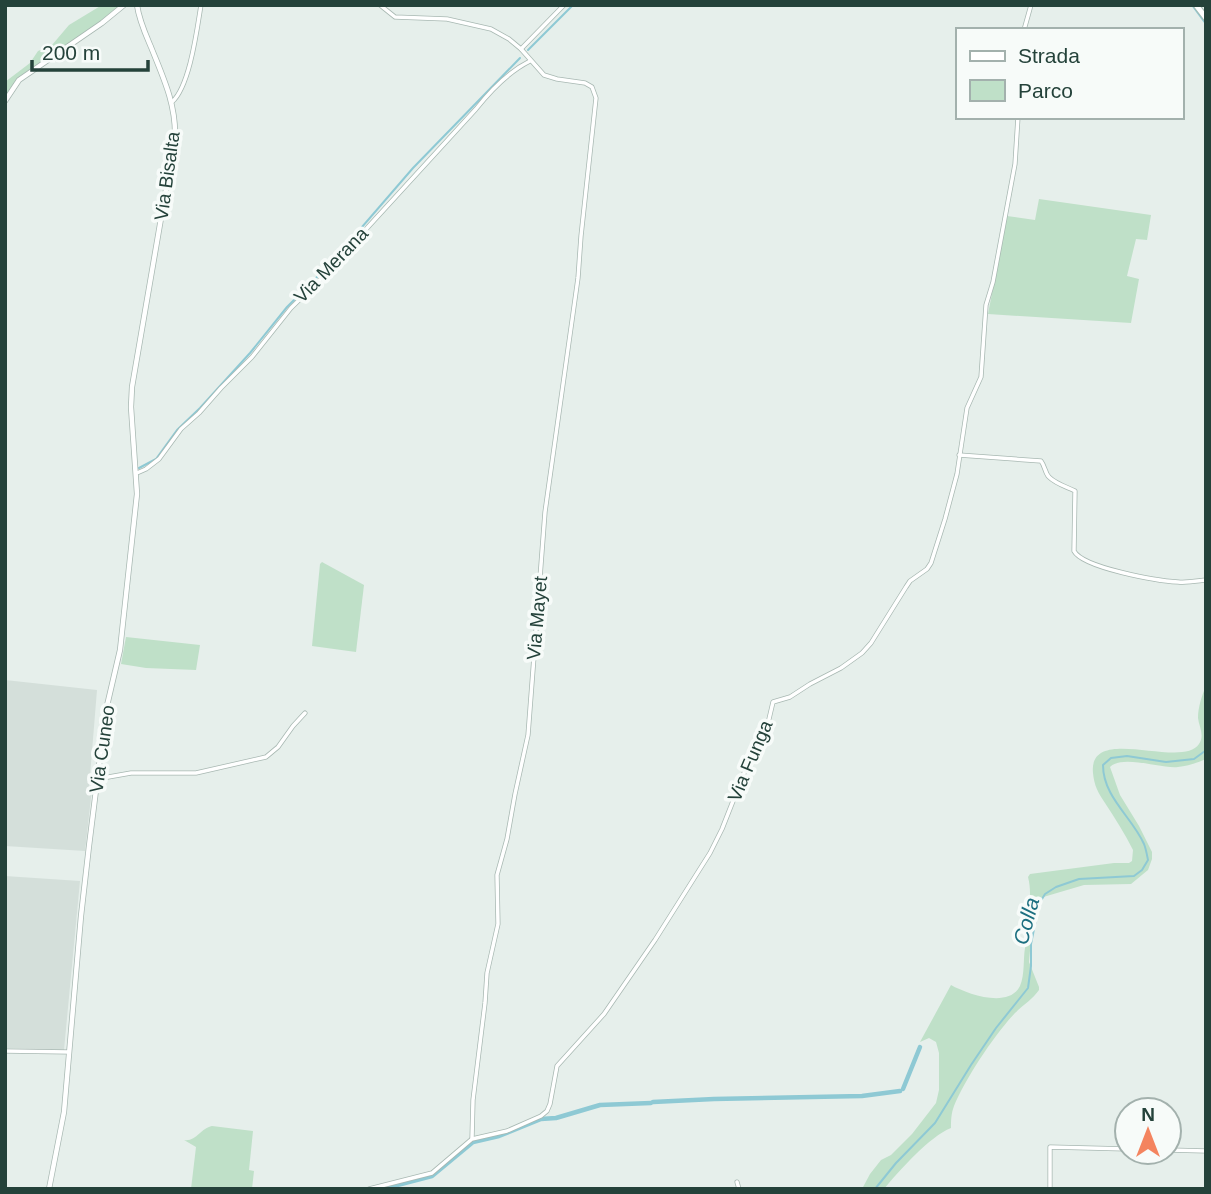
<svg xmlns="http://www.w3.org/2000/svg" width="1211" height="1194" font-family="Helvetica,sans-serif">
<style>
.built{fill:#d4dfda}
.green{fill:#bfe0c8}
.lines{fill:none;stroke-linecap:round;stroke-linejoin:round}
.stream{stroke:#8ec9d4;stroke-width:2}
.canal{stroke:#8ec9d4;stroke-width:4.5}
.minor-casing{stroke:#a8b8b2;stroke-width:5}
.tertiary-casing{stroke:#a8b8b2;stroke-width:6}
.secondary-casing{stroke:#a4bbb3;stroke-width:7}
.minor{stroke:#fff;stroke-width:3.5}
.tertiary{stroke:#fff;stroke-width:4.5}
.secondary{stroke:#fff;stroke-width:5}
.labels{text-anchor:middle;dominant-baseline:central;stroke-width:7;stroke-linejoin:round;paint-order:stroke}
.street-label{font-size:19px;fill:#24423a;stroke:#f7fbf9}
.water-label{font-size:21px;font-style:italic;fill:#1c6f80;stroke:#f7fbf9}
</style>
<rect width="100%" height="100%" fill="#e6efeb"/>
<g class="built">
<polygon points="5,680 97,690 89,788 92,789 85,851 5,846"/>
<polygon points="5,876 80,881 64,1050 5,1048"/>
</g>
<g class="green">
<polygon points="102,5 120,5 95,26 20,76 5,97 5,82 30,63 38,51 52,45 69,25"/>
<polygon points="1039,199 1151,215 1147,240 1136,239 1127,276 1139,279 1131,323 988,314 1007,216 1035,220"/>
<polygon points="322,562 364,585 356,652 312,646 320,564"/>
<polygon points="126,637 200,645 196,670 146,668 121,664"/>
<path d="M1206 686V759C1197 763 1187 766 1178 767 1160 769 1123 754 1110 767L1120 795 1139 826 1152 852V859L1148 870 1131 884 1084 885 1040 898 1033 916 1029 962 1039 987V990C1033 999 1023 1005 1015 1013 995 1034 965 1079 954 1106 951 1114 951 1121 951 1128 930 1136 899 1171 884 1189H862L870 1174 881 1160 891 1155 912 1134 936 1103 939 1090V1053L936 1042 929 1038 920 1042 951 985C967 994 1009 1009 1020 986 1025 974 1023 960 1025 948 1027 939 1027 930 1028 921 1029 906 1032 892 1028 877L1030 874 1114 863H1129L1132 861 1133 850C1125 834 1115 818 1105 803 1098 793 1094 785 1093 773 1088 723 1182 770 1199 744 1205 735 1199 727 1198 718 1198 707 1202 695 1206 686Z"/>
<path d="M212 1126 253 1131 249 1170 254 1171 252 1189H191L196 1147 184 1140C196 1142 201 1128 212 1126Z"/>
</g>
<g class="lines">
<g class="stream">
<polyline points="1192,5 1206,24"/>
<polyline points="528,50 573,5"/>
<polyline points="139,468 156,459 177,430 200,408 250,353 287,307 330,264 413,168 520,58"/>
<path d="M875 1189 896 1163 935 1123 971 1065 996 1028 1028 988 1031 966V944L1039 904 1045 894 1056 887 1079 879 1134 876 1142 870 1148 860C1147 855 1146 849 1144 844 1132 817 1103 797 1103 765L1111 758 1127 756 1166 762 1194 759 1205 751 1206 748"/>
</g>
<g class="canal">
<polyline points="903,1089 920,1047"/>
<polyline points="653,1102 714,1099 862,1096 900,1091"/>
<polyline points="382,1189 432,1176 473,1142 499,1136 541,1119 556,1118 600,1105 651,1103"/>
</g>
<defs>
<g id="minor">
<polyline points="380,5 395,17 447,19 491,29 509,39 521,49 544,75 557,79 585,83 592,87 596,98 581,236 578,278 545,512 528,735 515,794 507,839 497,875 498,924 487,973 485,1003 473,1100 472,1138"/>
<polyline points="1024,30 1031,5"/>
<polyline points="521,49 564,5"/>
<path d="M172 102C190 86 197 29 201 5"/>
<path d="M959 455 1041 461C1045 466 1045 473 1049 477 1056 484 1067 487 1075 491L1074 551C1083 568 1158 581 1178 582 1187 583 1197 581 1206 580"/>
<path d="M137 473 146 469 159 459 181 429 199 413 221 388 252 357 291 308 339 261 368 227 476 109C491 90 508 72 530 61"/>
<polyline points="97,779 131,773 196,773 266,757 278,747 293,726 305,713"/>
<polyline points="5,1051 69,1052"/>
<polyline points="1169,1150 1206,1151"/>
<polyline points="737,1182 739,1189"/>
<polyline points="369,1189 432,1173 472,1139 507,1131 541,1116 547,1111 550,1104 557,1066 604,1014 655,940 710,853 722,829 748,763 765,736 773,702 790,697 810,684 841,668 862,653 871,643 906,587 910,581 927,569 931,563 945,519 957,474 967,408 981,377 986,305 993,282 1015,164 1018,117"/>
<polyline points="1050,1189 1050,1147 1127,1149"/>
</g>
<g id="tertiary">
<polyline points="5,101 19,80 102,23 124,5"/>
<path d="M49 1189 64 1112 81 916 89 846 106 710 120 650 137 494 131 407 132 387 175 137C176 104 163 77 151 47 145 33 139 20 137 5"/>
</g>
<polyline id="secondary" points="1196,5 1206,18"/>
</defs>
<use href="#minor" class="minor-casing"/>
<use href="#tertiary" class="tertiary-casing"/>
<use href="#secondary" class="secondary-casing"/>
<use href="#minor" class="minor"/>
<use href="#tertiary" class="tertiary"/>
<use href="#secondary" class="secondary"/>
</g>
<g class="labels">
<g class="street-label">
<text transform="translate(167 176) rotate(-82)">Via Bisalta</text>
<text transform="translate(331 265) rotate(-46)">Via Merana</text>
<text transform="translate(537 618) rotate(-85)">Via Mayet</text>
<text transform="translate(102 749) rotate(-82)">Via Cuneo</text>
<text transform="translate(750 761) rotate(-67)">Via Funga</text>
</g>
<g class="water-label">
<text transform="translate(1026 921) rotate(-75)">Colla</text>
</g>
</g>
<rect width="1211" height="1194" fill="none" stroke="#24423a" stroke-width="14"/>
<rect x="956" y="28" width="228" height="91" fill="#f7fbf9" stroke="#a3b1ad" stroke-width="2"/>
<rect x="970" y="51" width="35" height="10" fill="#ffffff" stroke="#a3b1ad" stroke-width="2"/>
<text x="1018" y="63" font-size="21" fill="#24423a">Strada</text>
<rect x="970" y="80" width="35" height="21" fill="#bfe0c8" stroke="#a3b1ad" stroke-width="2"/>
<text x="1018" y="98" font-size="21" fill="#24423a">Parco</text>
<g transform="translate(1148 1131)"><circle r="33" fill="#f7fbf9" stroke="#a3b1ad" stroke-width="2"/>
<path d="M0-5L12 26L0 18L-12 26Z" fill="#f4845f"/>
<text y="-10" font-size="19" font-weight="bold" text-anchor="middle" fill="#24423a">N</text>
</g>
<path d="M32 60v10h116v-10" fill="none" stroke="#24423a" stroke-width="3.5"/>
<text x="42" y="60" font-size="21" fill="#24423a" stroke="#f7fbf9" stroke-width="5" paint-order="stroke">200 m</text>
</svg>
